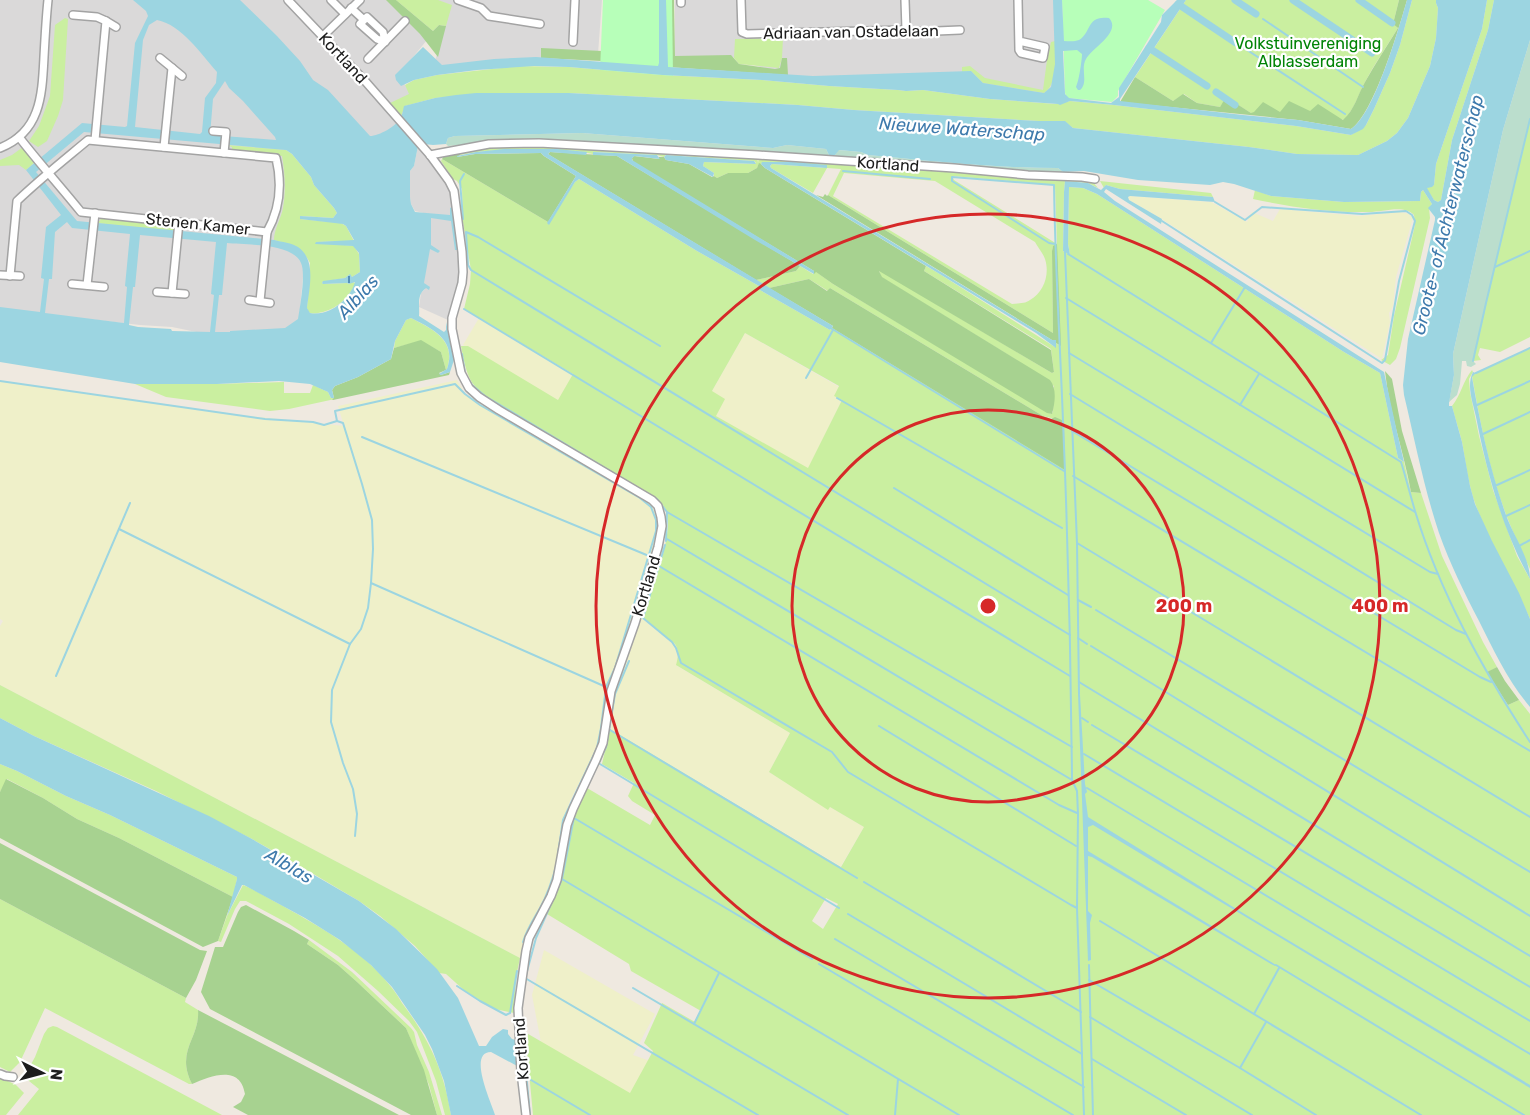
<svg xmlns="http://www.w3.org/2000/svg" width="1530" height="1115" font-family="Rubik,sans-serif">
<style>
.residential{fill:#dad9d9}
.farmland{fill:#eff0c9}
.grass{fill:#caefa0;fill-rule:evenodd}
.forest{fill:#a7d290}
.wetland{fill:#bbdecd}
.park{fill:#b7ffb9}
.water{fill:#9cd5e1;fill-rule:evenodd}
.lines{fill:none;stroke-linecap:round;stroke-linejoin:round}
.stream{stroke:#9cd5e1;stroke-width:2}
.canal{stroke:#9cd5e1;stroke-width:7}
.ferry{stroke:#3e7aac;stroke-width:1.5;stroke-dasharray:8 6;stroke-linecap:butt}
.minor-casing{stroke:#a3a3a3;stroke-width:10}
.minor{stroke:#fff;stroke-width:7}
.ring{fill:none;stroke:#d62828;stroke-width:3}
.labels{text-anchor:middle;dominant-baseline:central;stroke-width:4.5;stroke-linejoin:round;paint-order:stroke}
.street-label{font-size:16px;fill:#1c1c1c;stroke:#fff}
.park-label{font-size:16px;fill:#018305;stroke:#fff}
.water-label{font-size:18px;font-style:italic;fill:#3e7aac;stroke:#fff}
.centre{fill:#d62828;stroke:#fff;stroke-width:3}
.ring-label{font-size:18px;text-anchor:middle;font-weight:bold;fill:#d62828;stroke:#fff;stroke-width:4.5;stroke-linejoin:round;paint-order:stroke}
</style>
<rect width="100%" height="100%" fill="#efe9e0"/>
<g class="residential">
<polygon points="0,0 387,0 427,40 399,74 410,94 401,121 370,143 285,148 297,254 304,265 299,321 288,331 211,335 172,327 140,325 45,314 0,311"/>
<polygon points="435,0 602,0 598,54 439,67 435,61 451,5"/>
<polygon points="675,0 1056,0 1057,72 1049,95 787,78 736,57 726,59 675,64"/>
<polygon points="418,146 449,187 462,269 458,288 452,303 448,320 419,307 421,293 425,289 424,283 428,214 415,211 411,204 410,197 410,171 414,166"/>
</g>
<g class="farmland">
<polygon points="1130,196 1211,202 1247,222 1252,212 1273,221 1280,209 1359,216 1400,212 1409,214 1413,218 1396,277 1393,306 1389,313 1390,322 1382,359 1157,216 1129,200 1128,197"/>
<polygon points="479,318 573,374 559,401 463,345"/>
<polygon points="745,333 839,387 842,400 808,469 716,416 712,391"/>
<polygon points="457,380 465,394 484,407 643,498 652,506 656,515 658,525 657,537 645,580 607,692 606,710 601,737 585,772 570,801 563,824 558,858 551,885 529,931 520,958 0,685 0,626 3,621 0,619 0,381 240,415 344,426 338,406"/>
<polygon points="642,617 677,646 677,666 790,733 769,772 828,809 830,807 864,827 841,866 611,730 615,695"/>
<polygon points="544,950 655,1014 633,1055 656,1063 630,1105 543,1053 532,995"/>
</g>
<g class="grass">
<polygon points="396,0 438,0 452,5 446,26 439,25 433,31"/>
<path d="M1186 0H1399L1393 24 1398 28C1387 46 1375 63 1365 82 1358 95 1355 108 1344 120L1312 110 1310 111 1251 113 1227 98 1220 107 1197 103 1184 94 1173 101 1135 77Z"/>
<polygon points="1412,0 1436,0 1436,3 1438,8 1436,38 1430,66 1408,118 1397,133 1387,141 1358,155 1297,154 1249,147 1073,128 1064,121 1039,121 854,110 798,105 569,93 513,93 435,98 405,106 401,116 390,103 409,94 405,85 414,80 437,75 518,66 569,67 663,75 762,80 829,86 898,90 906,91 923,90 990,99 1056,104 1070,101 1114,105 1296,126 1351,135 1366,125 1374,109 1390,73 1400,45"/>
<polygon points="1487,0 1494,0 1488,30 1452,140 1441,200 1438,202 1434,200 1426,188 1434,185 1436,164 1482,29"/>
<polygon points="65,18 68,19 63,100 58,116 47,141 38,147 29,141 39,126 50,96 55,25"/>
<polygon points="783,38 782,58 779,68 739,64 734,58 735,39"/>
<path d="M1055 41C1055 56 1058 85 1044 93L983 83 971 71 962 72V67L970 66 985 78 1043 90 1047 60 1051 42Z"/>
<polygon points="1530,119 1530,337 1500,352 1480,348 1478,355 1481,360 1473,361 1486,303"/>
<path d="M227 145 286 150 292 154 311 177 314 185 334 208 337 213 333 218 300 216V219L341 223 346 226 354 241 316 242 354 246 359 254 360 272 352 277 349 275 345 278 322 282 323 284 347 283 349 284 352 282 356 283C350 295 339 308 323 312 317 313 314 315 308 312L307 308 310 263C301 246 292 245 274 240 274 229 281 219 283 208 286 191 285 173 282 156L232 150V147L228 146Z"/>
<path d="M561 145 757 156 758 163 759 157 841 161 943 171 1039 178H1065L1092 181 1098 188 1088 183 1065 181 1064 192 1063 251 1070 255 1068 244 1069 187 1083 188 1097 194 1344 352 1380 373 1398 458 1404 462 1411 492 1421 493 1442 556 1483 642 1497 667 1488 672 1508 705 1519 700 1530 714V1115H533L527 1050 523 1044V1031L630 1093 653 1051 644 1043 662 1003 695 1022 701 1011 631 971 629 964 547 914 561 880 567 845 576 809 587 788 650 825 655 815 632 801 628 796 634 783 602 764 610 729 841 867 864 827 830 807 828 810 769 772 790 733 676 665C678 658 679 650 675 644L642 617C650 594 677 529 665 508 662 503 656 499 652 495L501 406C470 387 468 382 461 346H468L558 400 573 374 464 309 470 284 471 270 463 222 462 189 457 181 453 179 441 161 442 159 548 222 547 223 575 182 579 179 697 251 759 286 760 290 830 330 832 328 1065 469 1064 421 1043 416 830 288 828 291 809 279 769 288 756 280 796 271 800 266 813 274 815 271 833 284 1051 414 1053 412 1054 386 1015 359 881 277 879 270 1052 373 1054 372 1051 349 924 271 926 266 938 273 1055 347 1056 343 1060 346 1053 246 1052 251 1053 333 828 195 841 169 827 168 813 193 771 168 770 166 772 164 827 168 793 162H763L761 164H759L757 168 748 173H728L717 178 714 176V173L703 166 704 162 755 164 756 163 754 161 666 155 664 157 657 155 594 152 593 154C576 150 559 150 541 150 513 149 487 150 460 155V150L482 147ZM844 173 935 181 1035 242C1038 248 1043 253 1045 259 1050 274 1044 292 1030 300 1025 304 1018 303 1012 304L833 196ZM952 176 1055 185 1057 244 954 180ZM745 333 839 386 834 396 842 400 808 468 716 416 725 399 712 391ZM826 898 838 904 823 929 812 921Z"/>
<polygon points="23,147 35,162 26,170 19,165 0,166 0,160 12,155"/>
<polygon points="1100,181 1211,193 1213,197 1120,189 1106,185 1104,188"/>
<path d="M1255 190 1271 196 1344 202 1420 201 1421 192 1423 190 1432 204 1429 208 1430 218 1400 348 1396 359 1390 365 1381 360 1388 355 1394 316 1415 225 1414 215C1404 204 1383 212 1369 212 1330 213 1291 207 1253 199Z"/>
<polygon points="101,217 171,224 171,228 175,229 175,231 97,223 97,221 100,221"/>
<path d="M411 318C432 329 457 340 447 369L446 370 441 352 421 341 394 348 395 341 406 320Z"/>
<path d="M1530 348V569C1522 552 1514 535 1507 517 1490 474 1480 422 1472 376L1476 373Z"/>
<path d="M1472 370 1473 372 1469 379 1470 392 1479 436 1493 490 1517 556 1530 579V619C1513 581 1491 545 1476 506 1468 485 1466 463 1462 442 1459 430 1455 418 1452 406 1461 395 1463 381 1472 370Z"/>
<polygon points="284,382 284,393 310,393 313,385 328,392 331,398 335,399 289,409 270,411 166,397 135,384 217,384"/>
<polygon points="0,685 520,958 516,977 514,1013 495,1009 486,1004 465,991 446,974 439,973 415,946 380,916 359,901 300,866 252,839 156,791 34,736 0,718"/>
<polygon points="0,764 17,771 66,796 110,815 237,877 237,879 233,897 119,838 77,819 43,798 7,779 0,792"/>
<path d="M243 885C256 890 269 899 283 906 322 928 365 952 392 988 396 993 399 998 402 1003 429 1039 444 1070 451 1115H445L436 1081 417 1032 409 1021 378 991 338 956 289 924 246 901H240L235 909 221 942 218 941 227 916Z"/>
<path d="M0 899 186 998 185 1002 198 1010C200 1039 175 1050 192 1084H189L45 1008 20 1062 10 1072 0 1067Z"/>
<polygon points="309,940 352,972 411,1028 414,1032 417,1045 429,1072 442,1115 437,1115 429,1085 406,1028 356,981 338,965 307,944"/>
<polygon points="53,1026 57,1027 222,1115 18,1115 39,1089 24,1077 35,1057 44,1034 48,1028"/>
<polygon points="0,1077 16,1085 24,1093 6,1115 0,1115"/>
</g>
<g class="forest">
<polygon points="386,0 396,0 433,31 439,25 446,26 438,57 420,34"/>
<polygon points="666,0 674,0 675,56 731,55 739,64 775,69 780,68 782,58 787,58 788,75 667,67"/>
<path d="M1399 0H1407C1399 28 1374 114 1351 129L1298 120 1120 102 1135 77 1173 101 1183 94 1197 103 1220 107 1226 97 1251 113 1254 112 1263 102 1280 112 1289 101 1310 111 1318 104 1343 120C1355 109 1357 96 1365 82 1375 64 1387 46 1398 28L1393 24Z"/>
<polygon points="541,48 602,51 601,61 541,58"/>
<polygon points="460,150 460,155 457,157 475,154 541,153 544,156 576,176 548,222 442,159 444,156"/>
<polygon points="550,152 617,156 800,266 796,271 756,280 551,156 548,154"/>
<path d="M634 156 659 159V157H664L666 160 689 164 712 177 714 176 717 178 728 173H748L757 168 759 163 761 164 765 168 926 266 924 271 1051 350 1054 372 1052 373 879 271 882 277 1050 380C1057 389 1055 403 1052 414L1047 413 833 284 816 272 814 274V271L633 162 632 158Z"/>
<polygon points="825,194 827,196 828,195 1053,333 1052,251 1053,246 1057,244 1061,346 1056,343 1056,340 1052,340 816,195 823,197"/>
<polygon points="809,279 827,291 830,288 1043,416 1051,419 1055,417 1064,421 1065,470 832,328 833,326 769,288"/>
<polygon points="421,340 441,352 446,370 439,373 441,375 450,372 449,375 333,400 332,399 334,398 332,390 335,386 358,377 391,359 394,348"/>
<path d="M1385 371 1392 379 1402 431 1421 493 1411 492C1404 452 1389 412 1385 371Z"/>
<polygon points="1497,667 1505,681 1519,700 1508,705 1487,672"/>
<polygon points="6,779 43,798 77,819 119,838 233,897 218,941 203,947 0,838 0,792"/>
<polygon points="0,843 200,950 207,951 196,980 186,998 0,899"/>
<polygon points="246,905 294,931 309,940 307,944 338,965 356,981 406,1028 424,1070 437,1115 411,1115 210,1009 201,992 215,947 223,947 238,912 241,907"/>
<path d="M198 1010 399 1115H248L233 1107 241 1102 245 1094C240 1064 211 1076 192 1084 175 1050 200 1039 198 1010Z"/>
</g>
<g class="wetland">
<polygon points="1530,40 1530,119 1474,357 1473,361 1476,364 1471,367 1467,366 1466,361 1462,361 1460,384 1457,395 1449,402 1454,375 1453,354 1503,130"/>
<polygon points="582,133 773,148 787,145 826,149 829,155 812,156 531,140 513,140 448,146 446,144 448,138 455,136"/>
<path d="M838 150 861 152 868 155C932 161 995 168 1058 168L1063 172 1041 173 836 157 835 155Z"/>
</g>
<g class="park">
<polygon points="603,0 672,0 673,76 600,70"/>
<polygon points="1062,0 1148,0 1165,10 1118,91 1118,96 1112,102 1067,98 1065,93"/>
</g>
<g class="water">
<path d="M133 0H240L277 36 300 61 313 80 328 90 370 136C379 136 397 126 401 117 403 113 403 109 404 106L435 98 456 95 476 93H569L798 105 854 110 1039 121H1065L1073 128 1249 147 1297 154 1358 155 1387 141 1397 133 1408 118 1430 66 1436 38 1438 8 1436 3V0H1487L1482 29 1436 164 1434 185 1432 187 1427 188 1434 200 1438 202 1441 200 1452 140 1488 30 1494 0H1530V40L1503 130 1453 354 1454 375 1449 403V406H1452L1462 442 1470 486 1475 504 1492 541 1519 593 1530 619V707C1508 681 1494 651 1479 621 1464 592 1450 564 1439 533 1424 488 1415 441 1404 395L1403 385 1408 339 1435 220V217L1428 208 1432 204 1423 190 1421 192 1420 201 1344 202 1271 196 1234 184 1223 182 1210 185 1138 180 1084 171 1063 172 1058 168C995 168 931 161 868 155L861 152 839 150 835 155H829L826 149 787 145 773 148 582 133 455 136 448 138 446 144 433 145 424 144 418 146 414 166 410 171V197L411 204 415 212 450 215V208L452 207 458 250H455L451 221 431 218V245L440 251 438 253 430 249 424 283 430 287 429 290 426 288C416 295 420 306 419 316L444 332 446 330V322L454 360 450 372 441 375 439 374 447 369C457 340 433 329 411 318L406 320 395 341 391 359 358 377 335 386 332 390 334 398H331L328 392 310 384 279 381 217 384H135L0 362V307L40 312 44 279 41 278 46 227 61 215 26 170 82 123 125 127 127 126 135 43 148 16 146 11ZM157 20C182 25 201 54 217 72L216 83 205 98 202 132 200 134 135 127 143 40 149 25ZM225 81 229 88 243 101 275 137 276 140 210 135 213 99ZM84 132 286 150 292 154 311 177 314 185 334 208 337 213 333 218 300 216V219L343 224 346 226 354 240 316 242 315 244 353 246 359 253 360 272 352 277 350 274 345 278 323 281 322 283 323 284 347 283 349 284 355 282C351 297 331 317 310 313L307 308C309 289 317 260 298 247 292 243 282 242 274 240L77 221 36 172ZM67 222 72 228 130 234 125 286 127 287 124 323 45 313 49 279H52L55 232ZM140 235 216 242 211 294 214 295 210 332 172 331 171 329 138 327 129 325 133 287H135ZM227 243C246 245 293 243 301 263 306 273 300 307 298 319L285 328 230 331V332H215L219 295H222Z"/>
<path d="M659 0H666L668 67 813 76 971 71 983 83 1044 93 1051 87 1055 64 1053 0H1062L1064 41C1068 41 1074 42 1079 40 1092 32 1086 15 1109 18 1122 32 1092 48 1086 59 1080 69 1089 82 1080 90H1078L1076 87C1079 81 1082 60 1082 54L1077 50 1063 51 1065 94 1069 98 1111 103 1119 97V88L1161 22 1162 15 1177 0H1186L1120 99V101L1243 115 1298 120 1351 129C1374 115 1399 28 1407 0H1412L1400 45 1390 73 1374 109 1366 125 1363 129 1351 135 1296 126 1114 105 1070 101 1060 105 1058 104 990 99 923 90 906 91 898 90 829 86 762 80 663 75 569 67 534 66 477 70 437 75 414 80 401 86 396 80 395 75 423 47 442 65 494 59 536 57 658 66 659 63Z"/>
<polygon points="504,149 557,149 587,152 586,155 550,152 548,154 833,326 830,330 760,290 759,286 697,251 579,179 575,182 549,225 547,223 576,176 544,156 541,153 475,154 457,157 457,156 476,152"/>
<polygon points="593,152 657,155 660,159 635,156 632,158 632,160 814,271 814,274 755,240 617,156 594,155 593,155"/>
<polygon points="666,155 754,161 756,164 704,162 703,166 714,173 713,177 689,164 666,160 664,157"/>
<polygon points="762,162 793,162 827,165 827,168 772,164 770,166 771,168 1052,340 1056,340 1056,348 1036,333 938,273 765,168 761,164"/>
<polygon points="1065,181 1088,183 1101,190 1106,185 1120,189 1213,197 1215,202 1130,196 1128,197 1129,200 1162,219 1161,224 1106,189 1104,192 1115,201 1384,372 1397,432 1404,462 1398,458 1380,373 1344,352 1097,194 1083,188 1069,187 1068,244 1070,255 1063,251 1064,192"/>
<path d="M1473 372 1476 373 1472 377C1480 423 1490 470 1506 515 1513 535 1530 558 1530 579 1502 529 1487 473 1476 417 1473 403 1466 386 1473 372Z"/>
<polygon points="1078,693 1080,695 1085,784 1087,792 1085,794 1088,817 1238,910 1530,1085 1530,1088 1093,825 1088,827 1088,851 1276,965 1275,966 1271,964 1092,857 1088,856 1088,911 1092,915 1090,923 1091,960 1088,961"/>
<path d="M0 718 34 736 209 816 252 839 359 901 396 929 437 969 458 998 479 1046H486L492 1037 503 1029 508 1030V1034L512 1039 516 1040 519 1067 491 1052C467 1052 492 1104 495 1115H451L444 1081 432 1049 425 1035 392 987 371 965 340 940 305 918 244 885H242L227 916 237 879V877L110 815 66 796 17 771 0 764Z"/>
</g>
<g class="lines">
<g class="stream">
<polyline points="1263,19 1363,87"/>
<polyline points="1244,48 1345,114"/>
<polyline points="843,171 930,179"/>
<polyline points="463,219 460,181 464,174"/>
<polyline points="1162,221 1382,363 1385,360 1399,281 1415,221 1412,215 1406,211 1362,214 1262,207 1245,220 1215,202"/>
<path d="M1055 244 1049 243 952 181V177L1054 185C1055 264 1060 342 1063 421 1068 541 1071 660 1072 780L1077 791 1078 814 1077 908 1084 1115"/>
<polyline points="1065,252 1077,543 1079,694"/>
<polyline points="1068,254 1401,462"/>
<polyline points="1495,267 1530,251"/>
<polyline points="1066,298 1415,512"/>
<polyline points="464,309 1070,676"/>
<polyline points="829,327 1064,471"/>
<polyline points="1211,343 1245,287"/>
<polyline points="660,346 478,237 466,232 468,265 471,270 1070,635"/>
<polyline points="1069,353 1430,572 1438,574"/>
<polyline points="462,354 465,374"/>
<polyline points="1473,361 1486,303 1530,119"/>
<polyline points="1476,373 1530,348"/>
<polyline points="806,378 833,330"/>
<polyline points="468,379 472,385 485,396 657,499 667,512 666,541"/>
<polyline points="0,381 265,419 313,422 324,425 337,421"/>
<polyline points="1070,394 1456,630 1466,634"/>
<polyline points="837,398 1062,528"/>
<polyline points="1240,405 1259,374"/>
<polyline points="1477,405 1530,381"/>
<polyline points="1072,431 1480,677 1491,682"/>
<polyline points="1483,434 1530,412"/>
<polyline points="362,437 649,556"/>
<path d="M1401 462C1406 478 1410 494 1415 511 1440 593 1483 670 1530 742"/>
<polyline points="1073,476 1530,751"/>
<polyline points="1497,485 1530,470"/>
<polyline points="894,488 1068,595"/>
<polyline points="667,512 1072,747"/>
<polyline points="1506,516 1530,505"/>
<polyline points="119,529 350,644"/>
<polyline points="667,539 1072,780"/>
<polyline points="1077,543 1530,817"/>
<polyline points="665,545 643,618 672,642 676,648 681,663 832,752 848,772 1071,905 1077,908"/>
<polyline points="1519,546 1530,540"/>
<polyline points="659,566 1059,805 1077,813"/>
<polyline points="371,583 606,687"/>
<polyline points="1078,600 1091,607"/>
<polyline points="1096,610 1530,872"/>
<polyline points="1078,638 1087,644"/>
<polyline points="1091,646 1530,916"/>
<polyline points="56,676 130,503"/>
<polyline points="1079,682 1530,956"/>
<polyline points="1082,718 1088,722"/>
<polyline points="1092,725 1530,987"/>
<polyline points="879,726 1076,846"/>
<polyline points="610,730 857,878"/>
<polyline points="1084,754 1530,1021"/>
<polyline points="600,764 839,908"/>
<polyline points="588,785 606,747 615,694 629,661"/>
<polyline points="1087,788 1530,1054"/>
<polyline points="574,818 812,959"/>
<polyline points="355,836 357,814 353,789 343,763 331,722 332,690 350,644 361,629 368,608 371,583 373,549 372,520 362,484 343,423 337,421 335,411 455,384 465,394 480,405 640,498 651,507 656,520 656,531 615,668 606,687 601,728 597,748 563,820 558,854"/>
<polyline points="562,879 959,1115"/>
<polyline points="864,882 1081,1012"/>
<polyline points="848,914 1082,1054"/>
<polyline points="1100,921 1421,1115"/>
<polyline points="835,939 1084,1087"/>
<path d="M523 942C527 929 534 919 540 908 548 894 553 878 557 863"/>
<polyline points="819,964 1073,1115"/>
<polyline points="1089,965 1093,1115"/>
<polyline points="1276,965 1524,1115"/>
<polyline points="526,975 536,938 562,879 575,812"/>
<polyline points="525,978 758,1115"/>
<polyline points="1089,980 1240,1068 1316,1115"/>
<polyline points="457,986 480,1001 506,1015 510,1013 517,971"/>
<polyline points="633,988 848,1115"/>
<polyline points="1254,1014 1279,968"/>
<polyline points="1090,1017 1252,1115"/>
<polyline points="694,1024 719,973"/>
<polyline points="523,1040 530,1115"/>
<polyline points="1092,1059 1186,1115"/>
<polyline points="1240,1068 1266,1022"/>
<polyline points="526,1077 590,1115"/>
<polyline points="895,1115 898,1079"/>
</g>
<g class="canal">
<polyline points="1235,0 1256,14"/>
<polyline points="1293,0 1372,53"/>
<polyline points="1359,0 1392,23"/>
<polyline points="1178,4 1236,43"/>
<polyline points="1149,48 1207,86"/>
<polyline points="1216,92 1235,105"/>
</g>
<polyline class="ferry" points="349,276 349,283"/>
<defs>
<g id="minor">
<polyline points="288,0 365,81 430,155 449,181 454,191 462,252 463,272 462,283 452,318 452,329 461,373 469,388 479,397 499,410 652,500 658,506 661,517 662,526 658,547 635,623 611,691 603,743 596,760 573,809 567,825 557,880 551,896 529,938 526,951 518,1008 521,1072 526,1115"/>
<polyline points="331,0 345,14"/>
<polyline points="458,0 481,8 489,16 540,24"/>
<polyline points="681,0 681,3"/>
<polyline points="741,0 742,32 747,34 906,30 913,32 960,30"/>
<polyline points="905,0 906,30"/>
<polyline points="1018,0 1019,50 1021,53 1043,58 1045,47 1019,41"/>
<polyline points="351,8 364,20 367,17 383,32 385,42 377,39 360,24 364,20"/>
<polyline points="73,15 97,17 106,21 95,140"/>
<polyline points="106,21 116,27"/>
<polyline points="323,36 360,0"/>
<polyline points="573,42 575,0"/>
<polyline points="160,58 182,76"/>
<polyline points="368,59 405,21"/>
<polyline points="213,131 226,132 224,153"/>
<polyline points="164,147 172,68"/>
<path d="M0 148C41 132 42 95 44 57 45 38 46 19 48 0"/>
<polyline points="430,155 489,144 539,143 758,155 954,168 1028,175 1082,177 1095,179"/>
<polyline points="0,275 20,276"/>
<path d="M10 276 17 201C40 179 64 160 88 140L276 158C282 183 280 209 267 232L81 212C61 187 39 163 19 137"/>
<polyline points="72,284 104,287"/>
<polyline points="87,285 95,213"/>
<polyline points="157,292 185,294"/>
<polyline points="172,293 179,222"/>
<polyline points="249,300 270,303"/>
<polyline points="260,301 267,232"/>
<polyline points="0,1074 5,1076 13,1077"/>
</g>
</defs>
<use href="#minor" class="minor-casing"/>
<use href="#minor" class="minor"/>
</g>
<g class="ring">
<circle cx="988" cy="606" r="196"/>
<circle cx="988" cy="606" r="392"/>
</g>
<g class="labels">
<g class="street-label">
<text transform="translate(851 32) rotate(-1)">Adriaan van Ostadelaan</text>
<text transform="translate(343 58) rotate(47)">Kortland</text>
<text transform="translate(888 164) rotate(4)">Kortland</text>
<text transform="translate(198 224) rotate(6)">Stenen Kamer</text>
<text transform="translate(646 586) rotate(-73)">Kortland</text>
<text transform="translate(521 1049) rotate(-94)">Kortland</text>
</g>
<g class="park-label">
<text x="1308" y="43">Volkstuinvereniging<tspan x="1308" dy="18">Alblasserdam</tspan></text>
</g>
<g class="water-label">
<text transform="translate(962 129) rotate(4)">Nieuwe Waterschap</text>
<text transform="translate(1448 215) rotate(-76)">Groote- of Achterwaterschap</text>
<text transform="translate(358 297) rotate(-48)">Alblas</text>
<text transform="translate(289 866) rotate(30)">Alblas</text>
</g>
</g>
<circle cx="988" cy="606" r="9" class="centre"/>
<g class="ring-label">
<text x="1184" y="612">200 m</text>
<text x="1380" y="612">400 m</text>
</g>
<g transform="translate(42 1073) rotate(96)" stroke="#ffffff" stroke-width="4.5" paint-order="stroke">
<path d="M0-4.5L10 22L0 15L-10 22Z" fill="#1c1c1c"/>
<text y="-9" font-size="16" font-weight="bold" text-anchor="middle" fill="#1c1c1c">N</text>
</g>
</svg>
